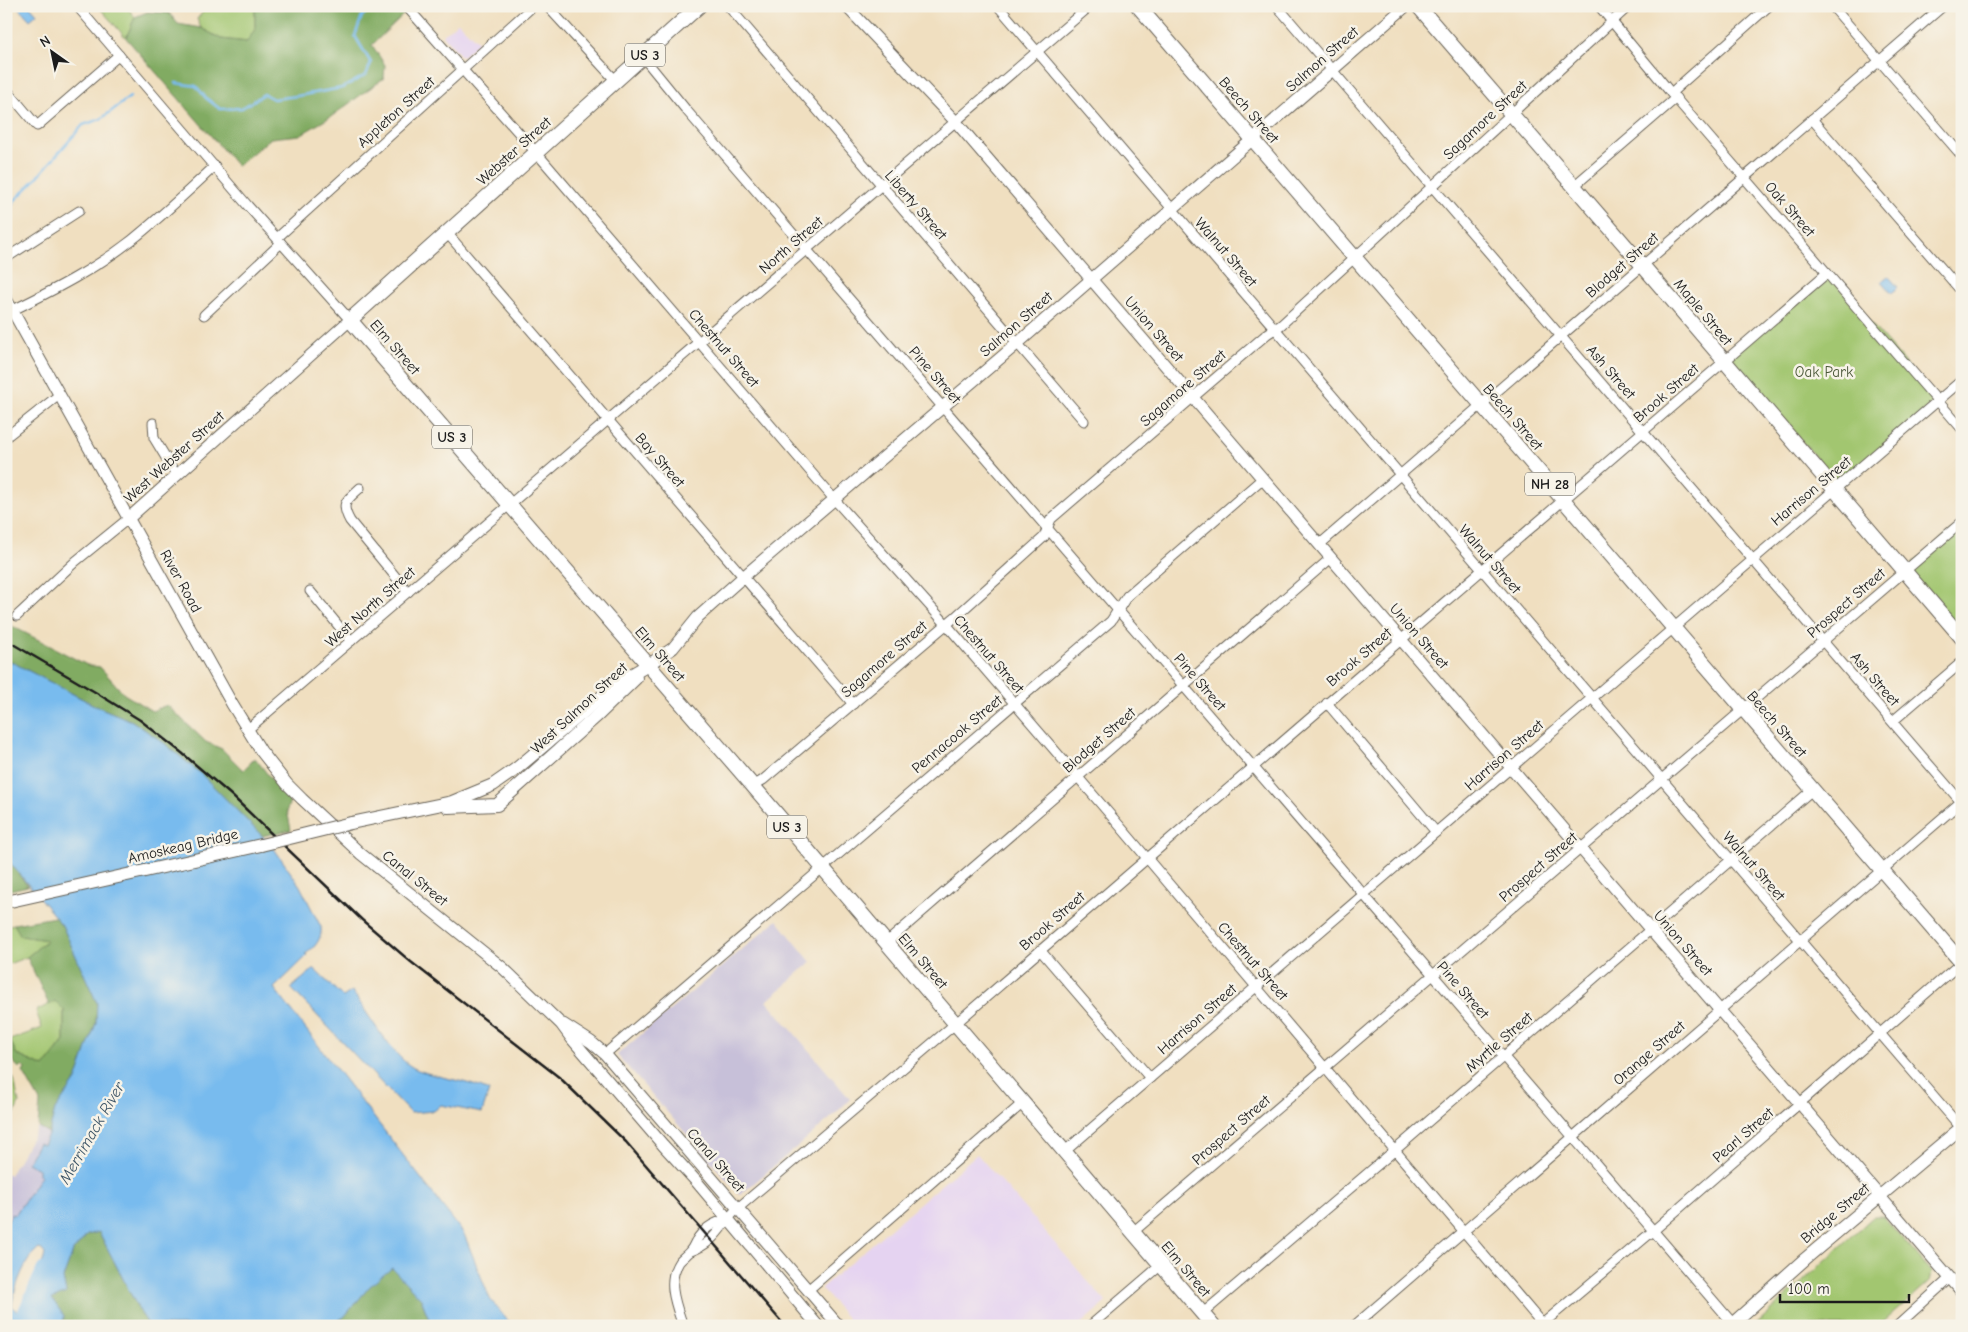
<svg xmlns="http://www.w3.org/2000/svg" width="1968" height="1332" font-family="'Comic Neue',sans-serif">
<style>
.built{fill:#e5d3f1}
.industrial{fill:#c7c0d9}
.green{fill:#a2c670;stroke:#5f7146}
.forest{fill:#81ab62;stroke:#4e643f}
.water{fill:#78bbee;stroke:#4a6c85;fill-rule:evenodd}
.lines{fill:none;stroke-linecap:round;stroke-linejoin:round}
.stream{stroke:#78bbee;stroke-width:2.5}
.river{stroke:#78bbee;stroke-width:15}
.minor-casing{stroke:#666055;stroke-width:11}
.tertiary-casing{stroke:#666055;stroke-width:13}
.secondary-casing{stroke:#666055;stroke-width:14}
.primary-casing{stroke:#666055;stroke-width:16}
.minor{stroke:#fff;stroke-width:9}
.tertiary{stroke:#fff;stroke-width:11}
.secondary{stroke:#fff;stroke-width:12}
.primary{stroke:#fff;stroke-width:14}
.rail{stroke:#1c1c1c;stroke-width:2.5}
.secondary-bridge-casing{stroke:#666055;stroke-width:14;stroke-linecap:butt}
.secondary-bridge{stroke:#fff;stroke-width:12}
.labels{text-anchor:middle;dominant-baseline:central;stroke-width:5;stroke-linejoin:round;paint-order:stroke}
.shield{fill:#f7f3e8;stroke:#5e5c59;stroke-width:1}
.shield-label{font-size:14px;font-weight:bold;fill:#1c1c1c}
.street-label{font-size:15px;fill:#1c1c1c;stroke:#f7f3e8}
.park-label{font-size:15px;fill:#4b5839;stroke:#f7f3e8}
.water-label{font-size:16px;font-style:italic;fill:#3c5466;stroke:#f7f3e8}
</style>
<rect width="100%" height="100%" fill="#f7f3e8"/>
<filter id="ink" filterUnits="userSpaceOnUse"><feTurbulence type="fractalNoise" baseFrequency=".02" numOctaves="2"/><feDisplacementMap in="SourceGraphic" scale="10" xChannelSelector="R" yChannelSelector="G"/><feConvolveMatrix kernelMatrix="1 2 1 2 8 2 1 2 1" color-interpolation-filters="sRGB"/></filter>
<filter id="wash" filterUnits="userSpaceOnUse"><feTurbulence type="fractalNoise" baseFrequency=".0096" numOctaves="4" result="noise"/><feDisplacementMap in="SourceGraphic" scale="20" xChannelSelector="R" yChannelSelector="G"/><feGaussianBlur stdDeviation="1.12" result="paint"/><feColorMatrix in="noise" values="0 0 0 0 0 0 0 0 0 0 0 0 0 0 0 0 0 1.4 0 .05"/><feComposite in="paint" operator="in"/></filter>
<g filter="url(#wash)">
<rect width="100%" height="100%" fill="#f0dfc0"/>
<g class="built">
<polygon points="458,22 478,42 462,57 443,35"/>
<polygon points="977,1154 1106,1302 1078,1326 854,1326 821,1288"/>
</g>
<g class="industrial">
<polygon points="777,920 811,962 767,1001 850,1099 833,1116 740,1195 617,1055"/>
<polygon points="38,1127 49,1133 42,1145 40,1143 27,1163 38,1169 41,1176 105,1224 91,1247 17,1213 15,1216 12,1214 6,1224 6,1173 10,1175"/>
</g>
<g class="green">
<polygon points="98,6 126,6 135,17 126,38"/>
<polygon points="208,6 255,6 255,29 248,42 221,39 201,28 197,19"/>
<polygon points="1827,273 1937,400 1840,486 1729,356"/>
<polygon points="1962,522 1962,638 1904,571"/>
<polygon points="14,924 22,936 48,940 27,957 6,965 6,926"/>
<polygon points="55,1001 64,1010 64,1041 44,1067 17,1055 10,1040 42,1028 36,1011"/>
<polygon points="6,1069 14,1079 19,1103 6,1134"/>
<polygon points="1874,1216 1883,1216 1931,1272 1929,1282 1879,1326 1754,1326"/>
</g>
<g class="forest">
<polygon points="255,6 397,6 404,14 372,45 385,65 384,78 332,116 300,135 271,138 237,166 126,38 135,17 147,12 169,13 178,24 201,28 221,39 247,42 255,29"/>
<polygon points="6,623 87,665 100,667 124,694 152,711 167,705 206,742 222,749 243,770 255,758 279,789 290,801 287,810 291,830 262,836 201,774 164,743 132,721 96,706 6,659"/>
<polygon points="6,858 28,886 6,891"/>
<polygon points="55,917 62,925 97,1003 96,1023 76,1080 55,1110 49,1133 38,1127 40,1102 23,1072 25,1069 22,1066 19,1068 6,1054 6,1032 17,1055 44,1067 64,1041 64,1010 55,1001 49,1005 27,957 47,940 21,936 14,924"/>
<polygon points="99,1232 138,1308 149,1326 63,1326 64,1316 52,1299 66,1292 63,1278 73,1251 87,1235"/>
<polygon points="392,1267 421,1299 432,1326 328,1326 344,1317 370,1286"/>
</g>
<g class="water">
<polygon points="21,6 30,6 37,14 30,20 19,8"/>
<polygon points="1888,276 1898,287 1892,293 1882,281"/>
<path d="M6 659 96 706 132 721 164 743 201 774 273 847 300 886 321 927C323 938 314 949 305 954L307 956 274 988 464 1234 490 1299 512 1326H432L421 1299 392 1268 370 1286 344 1317 328 1326H149L138 1308 99 1232 87 1235 73 1251 63 1278 66 1293 52 1299 64 1316 63 1326H6V1224L12 1214 15 1215 41 1176 38 1174V1169L27 1163 39 1143 43 1145 49 1133 55 1110 76 1080 96 1023 97 1003 62 925 6 858ZM38 1249 42 1250 45 1254C44 1261 40 1267 39 1274 35 1288 34 1306 18 1312L12 1307C13 1292 25 1258 38 1249Z"/>
<path d="M314 969 343 997 352 991C367 1012 395 1062 418 1070 442 1079 466 1080 489 1091L482 1113 441 1105 434 1111 410 1113 291 988Z"/>
</g>
<g class="lines">
<g class="stream">
<polyline points="176,83 196,86 206,98 220,109 242,108 264,94 273,99 297,96 342,88 366,75 371,63 355,36 362,16 374,6"/>
<polyline points="6,218 14,201 34,181 83,125 101,119 130,97"/>
</g>
<polyline class="river" points="19,1326 44,1270"/>
</g>
</g>
<g filter="url(#ink)">
<g class="lines">
<defs>
<g id="minor">
<polyline points="77,6 248,206 350,320"/>
<polyline points="406,6 541,158 834,499 946,624 1113,818 1544,1326"/>
<polyline points="547,6 616,81"/>
<polyline points="728,6 1084,421"/>
<polyline points="998,6 1962,1129"/>
<polyline points="1277,6 1962,803"/>
<polyline points="1599,6 1671,93 1962,429"/>
<polyline points="1832,6 1962,156"/>
<path d="M643 57 687 111C1038 515 1387 920 1735 1326"/>
<polyline points="6,89 37,126 119,55"/>
<polyline points="1671,93 1769,6"/>
<polyline points="1812,119 1962,292"/>
<polyline points="1574,186 1676,98"/>
<polyline points="447,233 853,704"/>
<polyline points="277,238 533,6"/>
<polyline points="6,258 79,211"/>
<path d="M13 310C54 290 95 269 132 240 161 217 188 191 215 166"/>
<polyline points="204,315 281,243"/>
<polyline points="153,423 154,438 177,476"/>
<polyline points="6,437 59,395"/>
<path d="M360 488C346 501 340 503 350 521L408 592"/>
<polyline points="1319,545 1943,6"/>
<polyline points="310,591 351,641"/>
<polyline points="17,616 76,561 129,518"/>
<polyline points="1327,703 1436,832"/>
<polyline points="1893,721 1962,662"/>
<polyline points="247,730 1090,6"/>
<polyline points="753,786 763,780 954,618 1044,537 1051,519 1267,334 1281,325 1629,6"/>
<polyline points="886,943 1331,558"/>
<polyline points="1040,950 1150,1078"/>
<polyline points="605,1054 1111,621 1127,596 1262,479"/>
<polyline points="1064,1152 1962,380"/>
<polyline points="1133,1232 1962,522"/>
<path d="M691 1251C717 1242 720 1225 738 1208L955 1024 1827 273"/>
<polyline points="808,1290 1023,1103"/>
<polyline points="1202,1314 1401,1145 1812,790"/>
<path d="M683 1326C676 1305 666 1282 679 1262 682 1258 687 1255 690 1251 693 1248 694 1244 696 1241 703 1229 715 1222 727 1219"/>
<polyline points="1090,1326 1161,1265"/>
<polyline points="1354,1326 1962,801"/>
<polyline points="1540,1326 1653,1231 1962,962"/>
<polyline points="1897,1326 1950,1278"/>
</g>
<g id="tertiary">
<polyline points="846,6 956,122 1962,1292"/>
<polyline points="6,299 232,704 261,751 287,784 302,799 361,854 503,968 561,1024 572,1039 663,1145 696,1181 818,1326"/>
<polyline points="129,518 350,320"/>
<polyline points="648,665 673,648 698,617 743,577 1018,343 1406,6"/>
<polyline points="563,1024 591,1042 605,1054 839,1326"/>
</g>
<g id="secondary">
<polyline points="448,807 497,805 599,714 636,678"/>
<polyline points="351,823 452,802 493,785 516,769 619,682 648,665"/>
<polyline points="6,902 261,845"/>
<polyline points="1730,1326 1805,1259 1962,1127"/>
</g>
<g id="primary">
<polyline points="699,6 350,320 753,786 1213,1326"/>
<polyline points="1138,6 1962,963"/>
<polyline points="1418,6 1637,259 1962,638"/>
</g>
</defs>
<use href="#minor" class="minor-casing"/>
<use href="#tertiary" class="tertiary-casing"/>
<use href="#secondary" class="secondary-casing"/>
<use href="#primary" class="primary-casing"/>
<use href="#minor" class="minor"/>
<use href="#tertiary" class="tertiary"/>
<use href="#secondary" class="secondary"/>
<use href="#primary" class="primary"/>
<polyline class="rail" points="6,640 95,692 140,720 182,753 231,795 362,920 411,962 560,1078 626,1142 785,1326"/>
<defs>
<polyline id="secondary-bridge" points="261,845 351,823"/>
</defs>
<use href="#secondary-bridge" class="secondary-bridge-casing"/>
<use href="#secondary-bridge" class="secondary-bridge"/>
</g>
</g>
<g class="labels">
<g class="shield">
<rect x="625" y="43.5" width="40" height="23" rx="4"/>
<rect x="432" y="425.5" width="40" height="23" rx="4"/>
<rect x="1525" y="472.5" width="50" height="23" rx="4"/>
<rect x="767" y="815.5" width="40" height="23" rx="4"/>
</g>
<g class="shield-label">
<text x="645" y="55">US 3</text>
<text x="452" y="437">US 3</text>
<text x="1550" y="484">NH 28</text>
<text x="787" y="827">US 3</text>
</g>
<g class="street-label">
<text transform="translate(1322 59) rotate(-41)">Salmon Street</text>
<text transform="translate(1249 110) rotate(49)">Beech Street</text>
<text transform="translate(396 112) rotate(-42)">Appleton Street</text>
<text transform="translate(1485 120) rotate(-43)">Sagamore Street</text>
<text transform="translate(514 151) rotate(-42)">Webster Street</text>
<text transform="translate(916 205) rotate(49)">Liberty Street</text>
<text transform="translate(1790 209) rotate(49)">Oak Street</text>
<text transform="translate(791 245) rotate(-41)">North Street</text>
<text transform="translate(1226 252) rotate(49)">Walnut Street</text>
<text transform="translate(1622 265) rotate(-41)">Blodget Street</text>
<text transform="translate(1703 312) rotate(50)">Maple Street</text>
<text transform="translate(1016 324) rotate(-41)">Salmon Street</text>
<text transform="translate(1154 329) rotate(49)">Union Street</text>
<text transform="translate(395 347) rotate(49)">Elm Street</text>
<text transform="translate(724 348) rotate(49)">Chestnut Street</text>
<text transform="translate(1611 372) rotate(49)">Ash Street</text>
<text transform="translate(935 375) rotate(49)">Pine Street</text>
<text transform="translate(1183 388) rotate(-41)">Sagamore Street</text>
<text transform="translate(1666 393) rotate(-41)">Brook Street</text>
<text transform="translate(1513 417) rotate(49)">Beech Street</text>
<text transform="translate(174 457) rotate(-42)">West Webster Street</text>
<text transform="translate(660 460) rotate(49)">Bay Street</text>
<text transform="translate(1811 491) rotate(-40)">Harrison Street</text>
<text transform="translate(1490 559) rotate(49)">Walnut Street</text>
<text transform="translate(181 581) rotate(61)">River Road</text>
<text transform="translate(1846 603) rotate(-41)">Prospect Street</text>
<text transform="translate(370 607) rotate(-41)">West North Street</text>
<text transform="translate(1419 636) rotate(49)">Union Street</text>
<text transform="translate(660 654) rotate(49)">Elm Street</text>
<text transform="translate(989 654) rotate(49)">Chestnut Street</text>
<text transform="translate(1359 657) rotate(-41)">Brook Street</text>
<text transform="translate(884 659) rotate(-41)">Sagamore Street</text>
<text transform="translate(1875 679) rotate(49)">Ash Street</text>
<text transform="translate(1200 682) rotate(49)">Pine Street</text>
<text transform="translate(579 708) rotate(-43)">West Salmon Street</text>
<text transform="translate(1777 724) rotate(49)">Beech Street</text>
<text transform="translate(957 734) rotate(-40)">Pennacook Street</text>
<text transform="translate(1099 740) rotate(-41)">Blodget Street</text>
<text transform="translate(1504 755) rotate(-41)">Harrison Street</text>
<text transform="translate(183 846) rotate(-13)">Amoskeag Bridge</text>
<text transform="translate(1754 866) rotate(49)">Walnut Street</text>
<text transform="translate(1538 867) rotate(-41)">Prospect Street</text>
<text transform="translate(415 878) rotate(39)">Canal Street</text>
<text transform="translate(1052 921) rotate(-41)">Brook Street</text>
<text transform="translate(1683 943) rotate(49)">Union Street</text>
<text transform="translate(923 961) rotate(50)">Elm Street</text>
<text transform="translate(1253 961) rotate(49)">Chestnut Street</text>
<text transform="translate(1463 990) rotate(49)">Pine Street</text>
<text transform="translate(1197 1019) rotate(-41)">Harrison Street</text>
<text transform="translate(1499 1042) rotate(-41)">Myrtle Street</text>
<text transform="translate(1649 1053) rotate(-41)">Orange Street</text>
<text transform="translate(1231 1130) rotate(-41)">Prospect Street</text>
<text transform="translate(1743 1135) rotate(-41)">Pearl Street</text>
<text transform="translate(716 1160) rotate(49)">Canal Street</text>
<text transform="translate(1835 1213) rotate(-40)">Bridge Street</text>
<text transform="translate(1186 1269) rotate(50)">Elm Street</text>
</g>
<g class="park-label">
<text x="1824" y="372">Oak Park</text>
</g>
<g class="water-label">
<text transform="translate(92 1133) rotate(-60)">Merrimack River</text>
</g>
</g>
<rect width="1968" height="1332" fill="none" stroke="#f7f3e8" stroke-width="25"/>
<g transform="translate(52 52) rotate(327)" stroke="#f7f3e8" stroke-width="4" paint-order="stroke">
<path d="M0-4L9 19L0 12L-9 19Z" fill="#1c1c1c"/>
<text y="-8" font-size="14" font-weight="bold" text-anchor="middle" fill="#1c1c1c">N</text>
</g>
<path d="M1780 1294v8h129v-8" fill="none" stroke="#1c1c1c" stroke-width="2.5"/>
<text x="1788" y="1294" font-size="15" fill="#1c1c1c" stroke="#f7f3e8" stroke-width="4" paint-order="stroke">100 m</text>
</svg>
